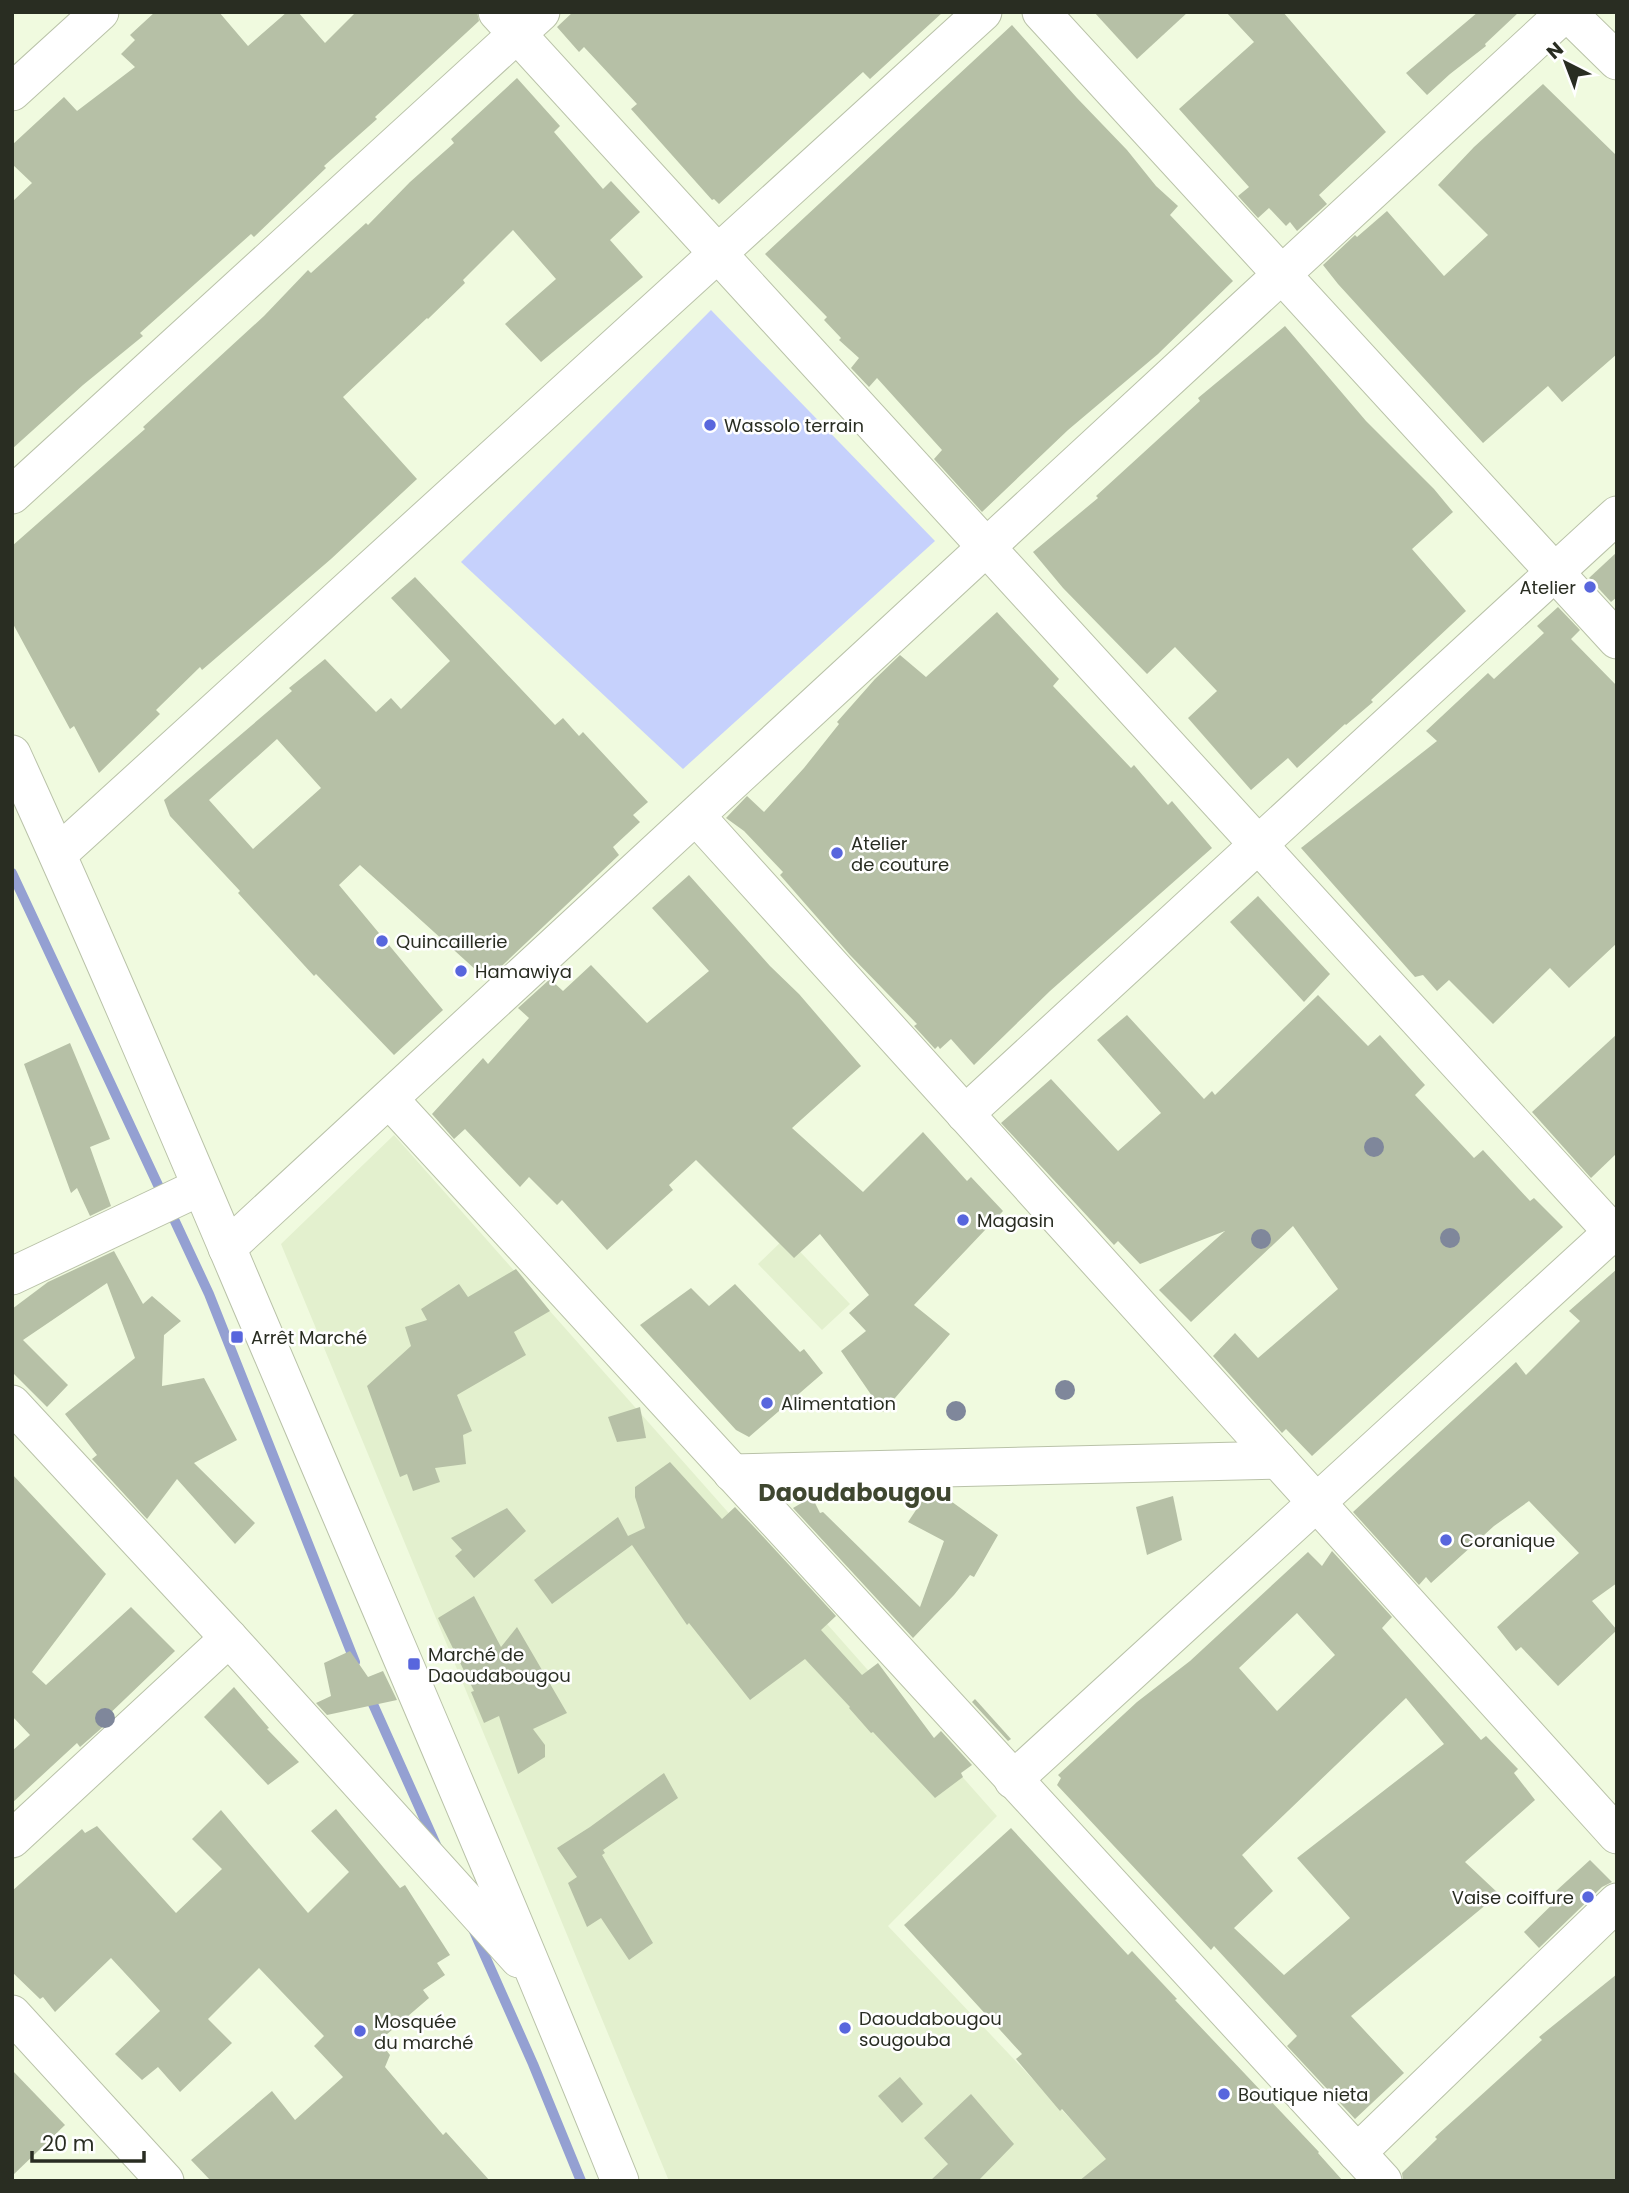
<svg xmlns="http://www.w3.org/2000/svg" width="1629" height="2193" font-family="Poppins,sans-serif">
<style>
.built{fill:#e3f0ce}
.pitch{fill:#c6d1fc}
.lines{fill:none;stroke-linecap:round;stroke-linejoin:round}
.stream{stroke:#94a0d2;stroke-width:10}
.building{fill:#b6c0a6;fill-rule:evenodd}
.minor-casing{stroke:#b9c2a8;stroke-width:39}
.minor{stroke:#fff;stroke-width:37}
.tree{fill:#7f879b}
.poi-dot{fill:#5866dd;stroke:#fff;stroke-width:2.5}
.labels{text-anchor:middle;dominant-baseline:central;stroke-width:5;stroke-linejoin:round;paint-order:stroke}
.poi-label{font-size:18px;fill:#292d22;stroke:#fff;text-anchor:start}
.district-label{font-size:24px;font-weight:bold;fill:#3f4730;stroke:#fff}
</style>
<rect width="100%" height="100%" fill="#f0fadf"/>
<g class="built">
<polygon points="394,1135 997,1816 888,1926 1129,2181 669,2181 281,1244"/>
<polygon points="786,1237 850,1304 822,1330 758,1264"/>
</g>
<polygon class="pitch" points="711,310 935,541 683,769 461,562"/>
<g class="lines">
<g class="stream">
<polyline points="12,873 209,1294 355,1662"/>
<polyline points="368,1693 437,1847"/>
<polyline points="473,1929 533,2064 581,2181"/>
</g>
</g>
<g class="building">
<polygon points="155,12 219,12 248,46 287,12 298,12 325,43 356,12 477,12 479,21 375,117 377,119 324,166 326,168 254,237 251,234 140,333 143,336 83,385 12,449 12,202 32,183 12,164 12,145 64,97 77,111 135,67 121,54 135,40 130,35"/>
<polygon points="573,12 943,12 870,79 863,72 719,204 714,199 712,200 631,109 637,104 584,47 579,52 557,27"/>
<polygon points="1094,12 1188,12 1137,59"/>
<polygon points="1226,12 1283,12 1386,132 1319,195 1327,204 1297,231 1290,222 1286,226 1269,208 1258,218 1238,196 1249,187 1179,109 1254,42"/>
<polygon points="1478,12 1519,12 1485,44 1486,46 1450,74 1427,95 1406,73"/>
<polygon points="1012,25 1077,98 1127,150 1156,186 1178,206 1170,215 1233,281 1158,354 1068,430 982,512 934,459 942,450 877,378 869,387 851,368 859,358 839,340 841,338 824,320 827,317 765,254"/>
<polygon points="517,78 560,126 554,132 603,189 611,181 640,212 610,240 643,277 541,362 505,324 556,279 513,230 463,280 465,283 428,319 427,318 343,397 417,479 331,559 252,627 202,670 200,667 156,710 160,714 99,773 74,726 70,729 12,622 12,546 145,429 143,427 264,316 308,270 311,273 366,223 368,225 410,182 454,143 451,139"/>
<polygon points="1543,84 1617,156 1617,354 1562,402 1548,386 1483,443 1338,284 1323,265 1355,235 1357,237 1387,211 1444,276 1488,235 1438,185 1474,147"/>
<polygon points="1285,326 1366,421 1434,489 1453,512 1412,549 1466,611 1371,700 1373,702 1346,725 1345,724 1297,768 1288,758 1251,790 1188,718 1217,691 1175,647 1147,674 1063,588 1033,552 1098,498 1096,496 1200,401 1198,398"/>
<polygon points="1617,552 1617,597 1611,602 1589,578"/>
<path d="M415 577 555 725 563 718 579 736 583 732 648 802 633 815 640 822 613 847 619 855 487 980 360 865 339 885 443 1010 394 1055 316 974 314 976 238 893 240 891 170 816 164 800 292 691 289 688 325 659 376 712 391 698 401 709 450 661 391 598ZM277 739 321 788 253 849 209 800Z"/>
<polygon points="1558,607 1580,630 1571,639 1617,686 1617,943 1569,988 1550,968 1493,1024 1449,980 1437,991 1423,975 1415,977 1301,848 1437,741 1426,731 1488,673 1494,679 1544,633 1537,626"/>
<polygon points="997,612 1059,679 1053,686 1131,768 1134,765 1168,805 1172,801 1212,848 1050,991 974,1065 951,1039 940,1049 938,1046 935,1049 914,1026 917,1024 850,955 780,875 783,872 744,831 726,818 747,796 764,812 804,768 839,724 837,722 875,679 900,655 926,677"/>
<polygon points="689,875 770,966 799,994 861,1066 792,1128 863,1192 923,1132 967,1181 971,1177 1003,1211 914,1305 950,1334 883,1412 841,1351 866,1331 849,1313 869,1295 820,1234 794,1258 696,1160 669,1185 673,1190 607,1250 562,1200 557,1205 529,1177 520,1187 465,1129 454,1139 432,1114 483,1058 488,1064 529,1018 518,1008 550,979 563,991 591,965 647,1023 709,971 652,908"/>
<polygon points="1258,896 1330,974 1304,1002 1230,922"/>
<polygon points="1318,995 1368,1046 1380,1035 1425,1085 1415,1095 1474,1158 1483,1150 1530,1201 1534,1198 1563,1227 1312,1456 1286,1429 1282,1433 1213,1356 1235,1333 1258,1358 1338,1289 1293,1226 1191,1322 1159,1290 1225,1231 1140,1264 1118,1241 1114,1245 1001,1123 1051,1079 1118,1151 1161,1113 1097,1040 1127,1015 1204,1099 1212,1091 1215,1095"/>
<polygon points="1617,1034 1617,1153 1591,1178 1532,1112"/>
<polygon points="70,1043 110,1139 90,1147 111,1206 90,1216 77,1188 71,1193 24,1064"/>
<polygon points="114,1251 143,1304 152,1296 181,1321 164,1335 162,1386 204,1378 237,1440 194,1463 255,1523 235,1544 177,1479 147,1519 92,1459 97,1455 65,1414 135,1358 107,1283 23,1340 68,1385 47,1407 12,1372 12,1309 48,1282"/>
<polygon points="516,1269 550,1311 514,1332 526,1355 457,1395 472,1431 463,1435 466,1464 435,1468 440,1482 413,1491 407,1474 400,1477 367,1386 411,1346 405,1327 427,1320 421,1309 459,1284 468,1297"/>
<polygon points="1617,1269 1617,1583 1592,1601 1617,1630 1558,1686 1521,1647 1516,1651 1497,1627 1579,1553 1529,1501 1494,1526 1431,1583 1426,1577 1419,1585 1353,1512 1516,1362 1526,1375 1580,1321 1569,1311"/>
<polygon points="735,1284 800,1352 804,1349 823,1373 749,1437 736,1430 640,1325 691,1288 709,1306"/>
<polygon points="640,1407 646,1438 617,1442 608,1417"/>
<polygon points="670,1462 722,1519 735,1507 755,1528 836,1616 821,1630 862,1675 878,1663 934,1738 941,1731 972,1765 961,1773 963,1777 935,1798 873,1732 871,1733 849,1708 850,1707 805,1659 750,1700 689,1623 687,1625 632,1545 552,1604 534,1580 618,1517 628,1536 645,1528 635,1497 635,1487"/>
<polygon points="12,1474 106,1574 32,1672 46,1685 131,1607 175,1651 101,1722 104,1726 80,1747 77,1743 12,1803 12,1751 30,1735 12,1716"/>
<polygon points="930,1489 934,1489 998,1535 974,1577 970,1575 954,1595 913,1638 793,1508 812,1497 820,1513 823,1512 920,1607 944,1541 908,1522"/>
<polygon points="1173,1496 1182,1540 1147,1555 1136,1507"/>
<polygon points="507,1508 526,1531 474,1578 455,1556 462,1550 451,1538"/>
<path d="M1332 1551 1392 1617 1382 1628 1481 1740 1486 1736 1518 1769 1514 1773 1535 1800 1465 1862 1499 1894 1351 2016 1404 2073 1355 2119 1287 2046 1297 2036 1214 1946 1211 1950 1057 1785 1061 1778 1058 1775 1137 1702 1190 1661 1308 1552 1322 1566ZM1297 1613 1335 1655 1277 1711 1239 1668ZM1406 1698 1444 1744 1297 1858 1350 1918 1284 1975 1234 1928 1273 1891 1242 1855Z"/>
<polygon points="474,1596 501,1647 517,1627 567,1713 533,1729 545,1745 545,1757 518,1774 499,1716 484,1723 471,1692 474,1691 438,1618"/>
<polygon points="350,1651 368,1677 383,1671 397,1700 327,1715 316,1703 331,1696 324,1663"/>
<polygon points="234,1687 269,1728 267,1729 299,1762 268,1785 204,1717"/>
<polygon points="975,1699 1011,1739 1008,1741 972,1702"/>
<polygon points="664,1773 678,1798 603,1850 605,1853 602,1855 653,1943 629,1960 601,1918 587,1927 568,1883 577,1877 557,1848 590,1827"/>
<polygon points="336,1809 400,1888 405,1885 450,1955 437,1963 445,1975 423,1990 429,1998 379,2041 390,2055 385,2067 443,2135 446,2132 490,2181 211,2181 191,2160 272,2091 295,2120 343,2077 314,2046 324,2036 259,1968 208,2019 232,2043 180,2092 158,2067 142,2080 115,2054 160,2011 111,1958 55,2012 43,1997 40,1999 12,1972 12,1891 82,1829 85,1833 97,1826 176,1913 222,1869 192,1839 221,1810 308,1913 349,1872 311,1831"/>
<polygon points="1011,1828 1128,1955 1132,1951 1177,1999 1175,2000 1319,2152 1318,2153 1343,2181 1079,2181 1106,2159 1062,2109 1060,2111 1016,2059 1022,2054 904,1925"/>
<polygon points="1590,1860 1612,1882 1602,1887 1539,1948 1524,1932 1561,1896 1556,1891"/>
<polygon points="1617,1974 1617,2181 1403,2181 1402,2173 1437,2139 1435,2137 1542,2040 1539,2037"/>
<polygon points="12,2070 65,2125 12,2176"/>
<polygon points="900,2077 923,2104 902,2123 878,2096"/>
<polygon points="971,2094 1014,2144 978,2181 930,2181 948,2164 924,2138"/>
</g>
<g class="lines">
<defs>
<g id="minor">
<polyline points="497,12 1617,1237"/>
<polyline points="1041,12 1617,640"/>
<polyline points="1567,12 1617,61"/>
<polyline points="12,92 100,12"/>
<polyline points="12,495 541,12"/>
<path d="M12 754C111 971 203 1192 297 1412 406 1668 516 1923 620 2181"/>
<polyline points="696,816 1617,1835"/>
<polyline points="58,854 983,12"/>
<polyline points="390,1100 1383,2181"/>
<polyline points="965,1114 1617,515"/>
<polyline points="227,1248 1566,12"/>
<polyline points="12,1276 200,1187"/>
<polyline points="12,1404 229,1638 519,1959"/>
<polyline points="732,1473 1278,1460"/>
<polyline points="1013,1780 1617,1228"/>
<polyline points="12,1839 229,1638"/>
<polyline points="12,2014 165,2181"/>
<polyline points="1357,2153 1617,1902"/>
</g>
</defs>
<use href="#minor" class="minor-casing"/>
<use href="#minor" class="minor"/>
</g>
<g class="tree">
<circle cx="1374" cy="1147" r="10"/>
<circle cx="1450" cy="1238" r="10"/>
<circle cx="1261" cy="1239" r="10"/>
<circle cx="1065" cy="1390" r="10"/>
<circle cx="956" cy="1411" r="10"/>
<circle cx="105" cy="1718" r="10"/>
</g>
<g class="poi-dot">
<circle cx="710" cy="425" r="7"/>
<circle cx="1590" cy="587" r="7"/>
<circle cx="837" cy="853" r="7"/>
<circle cx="382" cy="941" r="7"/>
<circle cx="461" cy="971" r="7"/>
<circle cx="963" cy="1220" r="7"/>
<rect x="230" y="1330" width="14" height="14" rx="3.5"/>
<circle cx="767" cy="1403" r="7"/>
<circle cx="1446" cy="1540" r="7"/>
<rect x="407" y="1657" width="14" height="14" rx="3.5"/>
<circle cx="1588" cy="1897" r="7"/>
<circle cx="845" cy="2028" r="7"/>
<circle cx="360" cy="2031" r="7"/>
<circle cx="1224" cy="2094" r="7"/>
</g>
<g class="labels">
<g class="poi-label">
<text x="724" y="425">Wassolo terrain</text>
<text x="1576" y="587" text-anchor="end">Atelier</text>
<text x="851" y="843">Atelier<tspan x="851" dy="21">de couture</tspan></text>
<text x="396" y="941">Quincaillerie</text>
<text x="475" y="971">Hamawiya</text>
<text x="977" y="1220">Magasin</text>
<text x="251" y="1337">Arrêt Marché</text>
<text x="781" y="1403">Alimentation</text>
<text x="1460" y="1540">Coranique</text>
<text x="428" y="1654">Marché de<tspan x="428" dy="21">Daoudabougou</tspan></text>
<text x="1574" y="1897" text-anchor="end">Vaise coiffure</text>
<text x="859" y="2018">Daoudabougou<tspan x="859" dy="21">sougouba</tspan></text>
<text x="374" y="2021">Mosquée<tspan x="374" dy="21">du marché</tspan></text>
<text x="1238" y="2094">Boutique nieta</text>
</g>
<g class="district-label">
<text x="855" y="1492">Daoudabougou</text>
</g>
</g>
<rect width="1629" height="2193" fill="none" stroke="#292d22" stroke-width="28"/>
<g transform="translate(1566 63) rotate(318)" stroke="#ffffff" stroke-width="5" paint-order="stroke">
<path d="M0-5L12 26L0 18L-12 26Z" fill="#292d22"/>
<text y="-10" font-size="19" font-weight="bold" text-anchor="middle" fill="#292d22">N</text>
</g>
<path d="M32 2151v10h112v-10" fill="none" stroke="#292d22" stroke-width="3.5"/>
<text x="42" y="2151" font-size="21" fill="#292d22" stroke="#ffffff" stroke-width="5" paint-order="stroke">20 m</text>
</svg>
